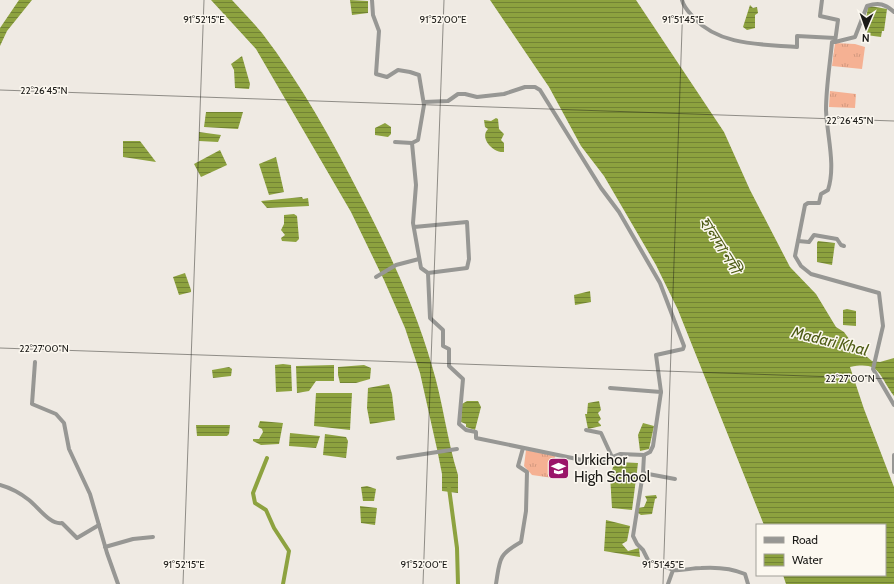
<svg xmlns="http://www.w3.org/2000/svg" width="894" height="584" font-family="Cabin,'Noto Sans Bengali',sans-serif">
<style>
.grass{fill:url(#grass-tufts)}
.water{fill:url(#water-rules)}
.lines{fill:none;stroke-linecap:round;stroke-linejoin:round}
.canal{stroke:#8da23f;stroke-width:4}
.minor{stroke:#979794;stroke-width:4}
.ticks{fill:none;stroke:#1b1a17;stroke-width:1;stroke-opacity:0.45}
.labels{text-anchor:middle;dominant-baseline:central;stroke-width:3;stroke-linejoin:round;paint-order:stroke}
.poi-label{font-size:15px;fill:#1b1a17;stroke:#fcf8f0;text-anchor:start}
.water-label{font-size:16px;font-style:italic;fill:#4f5d17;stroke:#fcf8f0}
.ticks-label{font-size:10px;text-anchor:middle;fill:#1b1a17;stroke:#fcf8f0;stroke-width:3;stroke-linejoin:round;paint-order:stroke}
</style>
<defs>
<pattern id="grass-tufts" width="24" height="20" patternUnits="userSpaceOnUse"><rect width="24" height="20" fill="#f5b193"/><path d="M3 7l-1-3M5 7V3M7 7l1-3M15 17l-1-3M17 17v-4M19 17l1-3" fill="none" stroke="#d1987e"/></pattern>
<pattern id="water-rules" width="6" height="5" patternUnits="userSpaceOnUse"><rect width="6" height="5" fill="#8da23f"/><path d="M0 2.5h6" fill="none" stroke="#728334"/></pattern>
</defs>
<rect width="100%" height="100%" fill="#efeae3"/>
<g class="grass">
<polygon points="835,43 855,44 865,47 862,69 832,66"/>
<polygon points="830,91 856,94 855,108 829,107"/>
<polygon points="526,450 555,456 553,478 532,475 524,466"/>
</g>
<g class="water">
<polygon points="19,0 32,0 7,31 0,46 0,28"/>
<path d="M211 0H232C242 11 253 22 262 33 301 84 332 140 361 197 389 251 415 307 432 366 443 402 447 440 458 475V493L442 491V474L437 449 420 373 405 328 384 280 351 212 256 49Z"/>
<polygon points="350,0 368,1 368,13 352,15"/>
<path d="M490 0H636L724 132 750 190 790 267 816 294 836 327 844 332 855 347 872 361 880 362 894 358V396C878 375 881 361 850 367L864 409 894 487V584H786L783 575H885V525H764L678 310 656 265 604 176 581 146 549 87Z"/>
<polygon points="750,5 753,8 757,7 758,13 755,15 755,28 747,30 743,27"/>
<polygon points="870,6 887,9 884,31 882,31 881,37 866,35 866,31 864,31 868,7"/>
<polygon points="242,56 250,84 249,89 235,88 234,70 231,64"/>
<polygon points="206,112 243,112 238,129 204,127"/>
<path d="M496 118 498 119 499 129 504 134 501 140 504 143V152C493 153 479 138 488 129L485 127 484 120 491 121Z"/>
<polygon points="385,123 391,127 391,134 388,137 375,135 375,128"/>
<polygon points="199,132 221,135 218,142 199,141"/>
<polygon points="123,141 140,141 156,162 123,157"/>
<polygon points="220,150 227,165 201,177 194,164"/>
<polygon points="276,157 284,192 269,195 259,164"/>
<polygon points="302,197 303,199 308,198 309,206 267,208 261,201"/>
<polygon points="294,214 297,216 299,239 296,242 282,241 281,238 285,235 281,230 284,224 284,215"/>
<polygon points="818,241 835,243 832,265 817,262 817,243"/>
<polygon points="185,273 191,290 191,292 179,295 173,277"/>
<polygon points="590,291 591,302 575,305 574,295"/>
<polygon points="847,309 856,311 856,326 843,325 843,310"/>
<polygon points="283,364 291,365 292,391 276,392 275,365"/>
<polygon points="334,365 334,381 316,381 309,391 297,393 296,366"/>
<polygon points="364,365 371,368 370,379 356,383 340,383 338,375 338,367"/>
<polygon points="229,367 232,369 231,376 213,378 212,370"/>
<polygon points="389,384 392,394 395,420 370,424 367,408 368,388"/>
<polygon points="316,393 352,393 350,430 314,426"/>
<polygon points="467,401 478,401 481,407 475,430 466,427 466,424 461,422 462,404"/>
<polygon points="599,401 601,410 598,413 601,419 598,422 601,425 601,426 588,429 585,414 587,414 588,403"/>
<polygon points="260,421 283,423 279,444 261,445 253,441 253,439 259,439 263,432 262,429 258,427"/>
<polygon points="643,423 654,426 649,449 640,451 638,435"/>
<polygon points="196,425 230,425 229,434 227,436 197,436"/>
<polygon points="290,433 320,436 316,448 289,446"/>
<polygon points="325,434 346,437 348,441 346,458 323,455"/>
<polygon points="615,462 638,463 632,510 612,508 610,475"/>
<polygon points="367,486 376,489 374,501 363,501 361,487"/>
<polygon points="656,495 657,498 655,499 652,514 641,515 638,513 638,508 644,507 647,500 645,496"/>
<polygon points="360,506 377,508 375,525 361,523"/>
<polygon points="606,520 630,526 627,541 622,544 628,551 639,548 640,557 604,551"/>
</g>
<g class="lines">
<g class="canal">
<polyline points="267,458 253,493 255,503 266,510 274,528 289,551 283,584"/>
<polyline points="449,488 457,548 458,584"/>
</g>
<g class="minor">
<polyline points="372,0 373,15 379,31 376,74 387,77 398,70 410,72 419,75 424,105 418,140 412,143 416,185 413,223 421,268 428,273 430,318 443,330 443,346 449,349 449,366 463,379 459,424 466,430 476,432 476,438 601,464 612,457 620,454 644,455 643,473 633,536 637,544 643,550 648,560 673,570 668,584"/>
<path d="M682 0C684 8 689 12 694 18 720 46 761 44 797 47V36L835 38"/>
<path d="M822 0 820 16 838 20 835 42H832C830 64 826 88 826 110 827 136 836 165 828 190L821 194 819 203H808L805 205 795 256 801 266 811 274 879 293 883 326 873 369 894 405"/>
<path d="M835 42 855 37 867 6C879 2 885 4 894 12"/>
<polyline points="424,102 448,101 458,94 465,94 477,97 504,94 525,87 535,87 540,90 601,188 619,212 660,283 684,346 683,349 656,355 661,392"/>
<polyline points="395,142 412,143"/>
<polyline points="414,227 467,222 469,259 467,268 428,273"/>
<polyline points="798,241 809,242 814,235 837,239 841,245 844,246"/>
<polyline points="376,277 396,265 419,259"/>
<polyline points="35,362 32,404 56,414 64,423 69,449 90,494 107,553 118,584"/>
<polyline points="610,388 661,392 653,446 650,452 644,455"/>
<polyline points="586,430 601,433 612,457"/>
<polyline points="894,455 894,472"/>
<polyline points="398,458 457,449"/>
<polyline points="643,473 675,479"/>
<path d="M0 485C11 488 20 493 29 500 38 507 50 525 62 523L77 538 99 525"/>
<polyline points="105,547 133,539 153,537"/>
<path d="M673 570C683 571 691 568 701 568 716 567 731 568 745 574L748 584"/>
<path d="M496 584C500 559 498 555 521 542L526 511 527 472 518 466 523 448"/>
</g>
</g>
<path class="ticks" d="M0 90 894 121M0 348 894 379M183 584 204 0M423 584 444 0M663 584 683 0"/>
<defs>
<symbol id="school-square" viewBox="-11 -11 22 22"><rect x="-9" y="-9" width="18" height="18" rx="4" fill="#9a1569" stroke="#fcf8f0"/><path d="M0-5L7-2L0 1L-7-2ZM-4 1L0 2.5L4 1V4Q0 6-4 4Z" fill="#fff"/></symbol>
</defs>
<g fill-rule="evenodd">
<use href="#school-square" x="546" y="456" width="25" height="25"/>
</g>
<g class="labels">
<g class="poi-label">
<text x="574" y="460">Urkichor<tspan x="574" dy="17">High School</tspan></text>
</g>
<g class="water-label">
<text transform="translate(720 245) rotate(58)">হালদা নদী</text>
<text transform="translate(830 341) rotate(14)">Madari Khal</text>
</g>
</g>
<g class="ticks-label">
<text x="204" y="23">91°52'15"E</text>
<text x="443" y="23">91°52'00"E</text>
<text x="683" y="23">91°51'45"E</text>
<text x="44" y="94">22°26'45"N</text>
<text x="850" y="124">22°26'45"N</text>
<text x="44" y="352">22°27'00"N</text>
<text x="850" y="382">22°27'00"N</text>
<text x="184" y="568">91°52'15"E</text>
<text x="424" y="568">91°52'00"E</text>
<text x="663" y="568">91°51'45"E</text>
</g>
<rect x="756" y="524" width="130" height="52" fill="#fcf8f0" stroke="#a29f99"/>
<rect x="764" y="537" width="20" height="6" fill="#979794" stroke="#a29f99"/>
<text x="792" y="544" font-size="12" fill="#1b1a17">Road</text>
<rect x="764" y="554" width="20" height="12" fill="url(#water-rules)" stroke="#a29f99"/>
<text x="792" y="564" font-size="12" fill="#1b1a17">Water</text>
<g transform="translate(866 28) rotate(182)" stroke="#fcf8f0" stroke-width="3" paint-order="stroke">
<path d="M0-3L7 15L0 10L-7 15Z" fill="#1b1a17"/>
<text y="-6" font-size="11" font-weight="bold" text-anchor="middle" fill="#1b1a17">N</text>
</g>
</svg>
